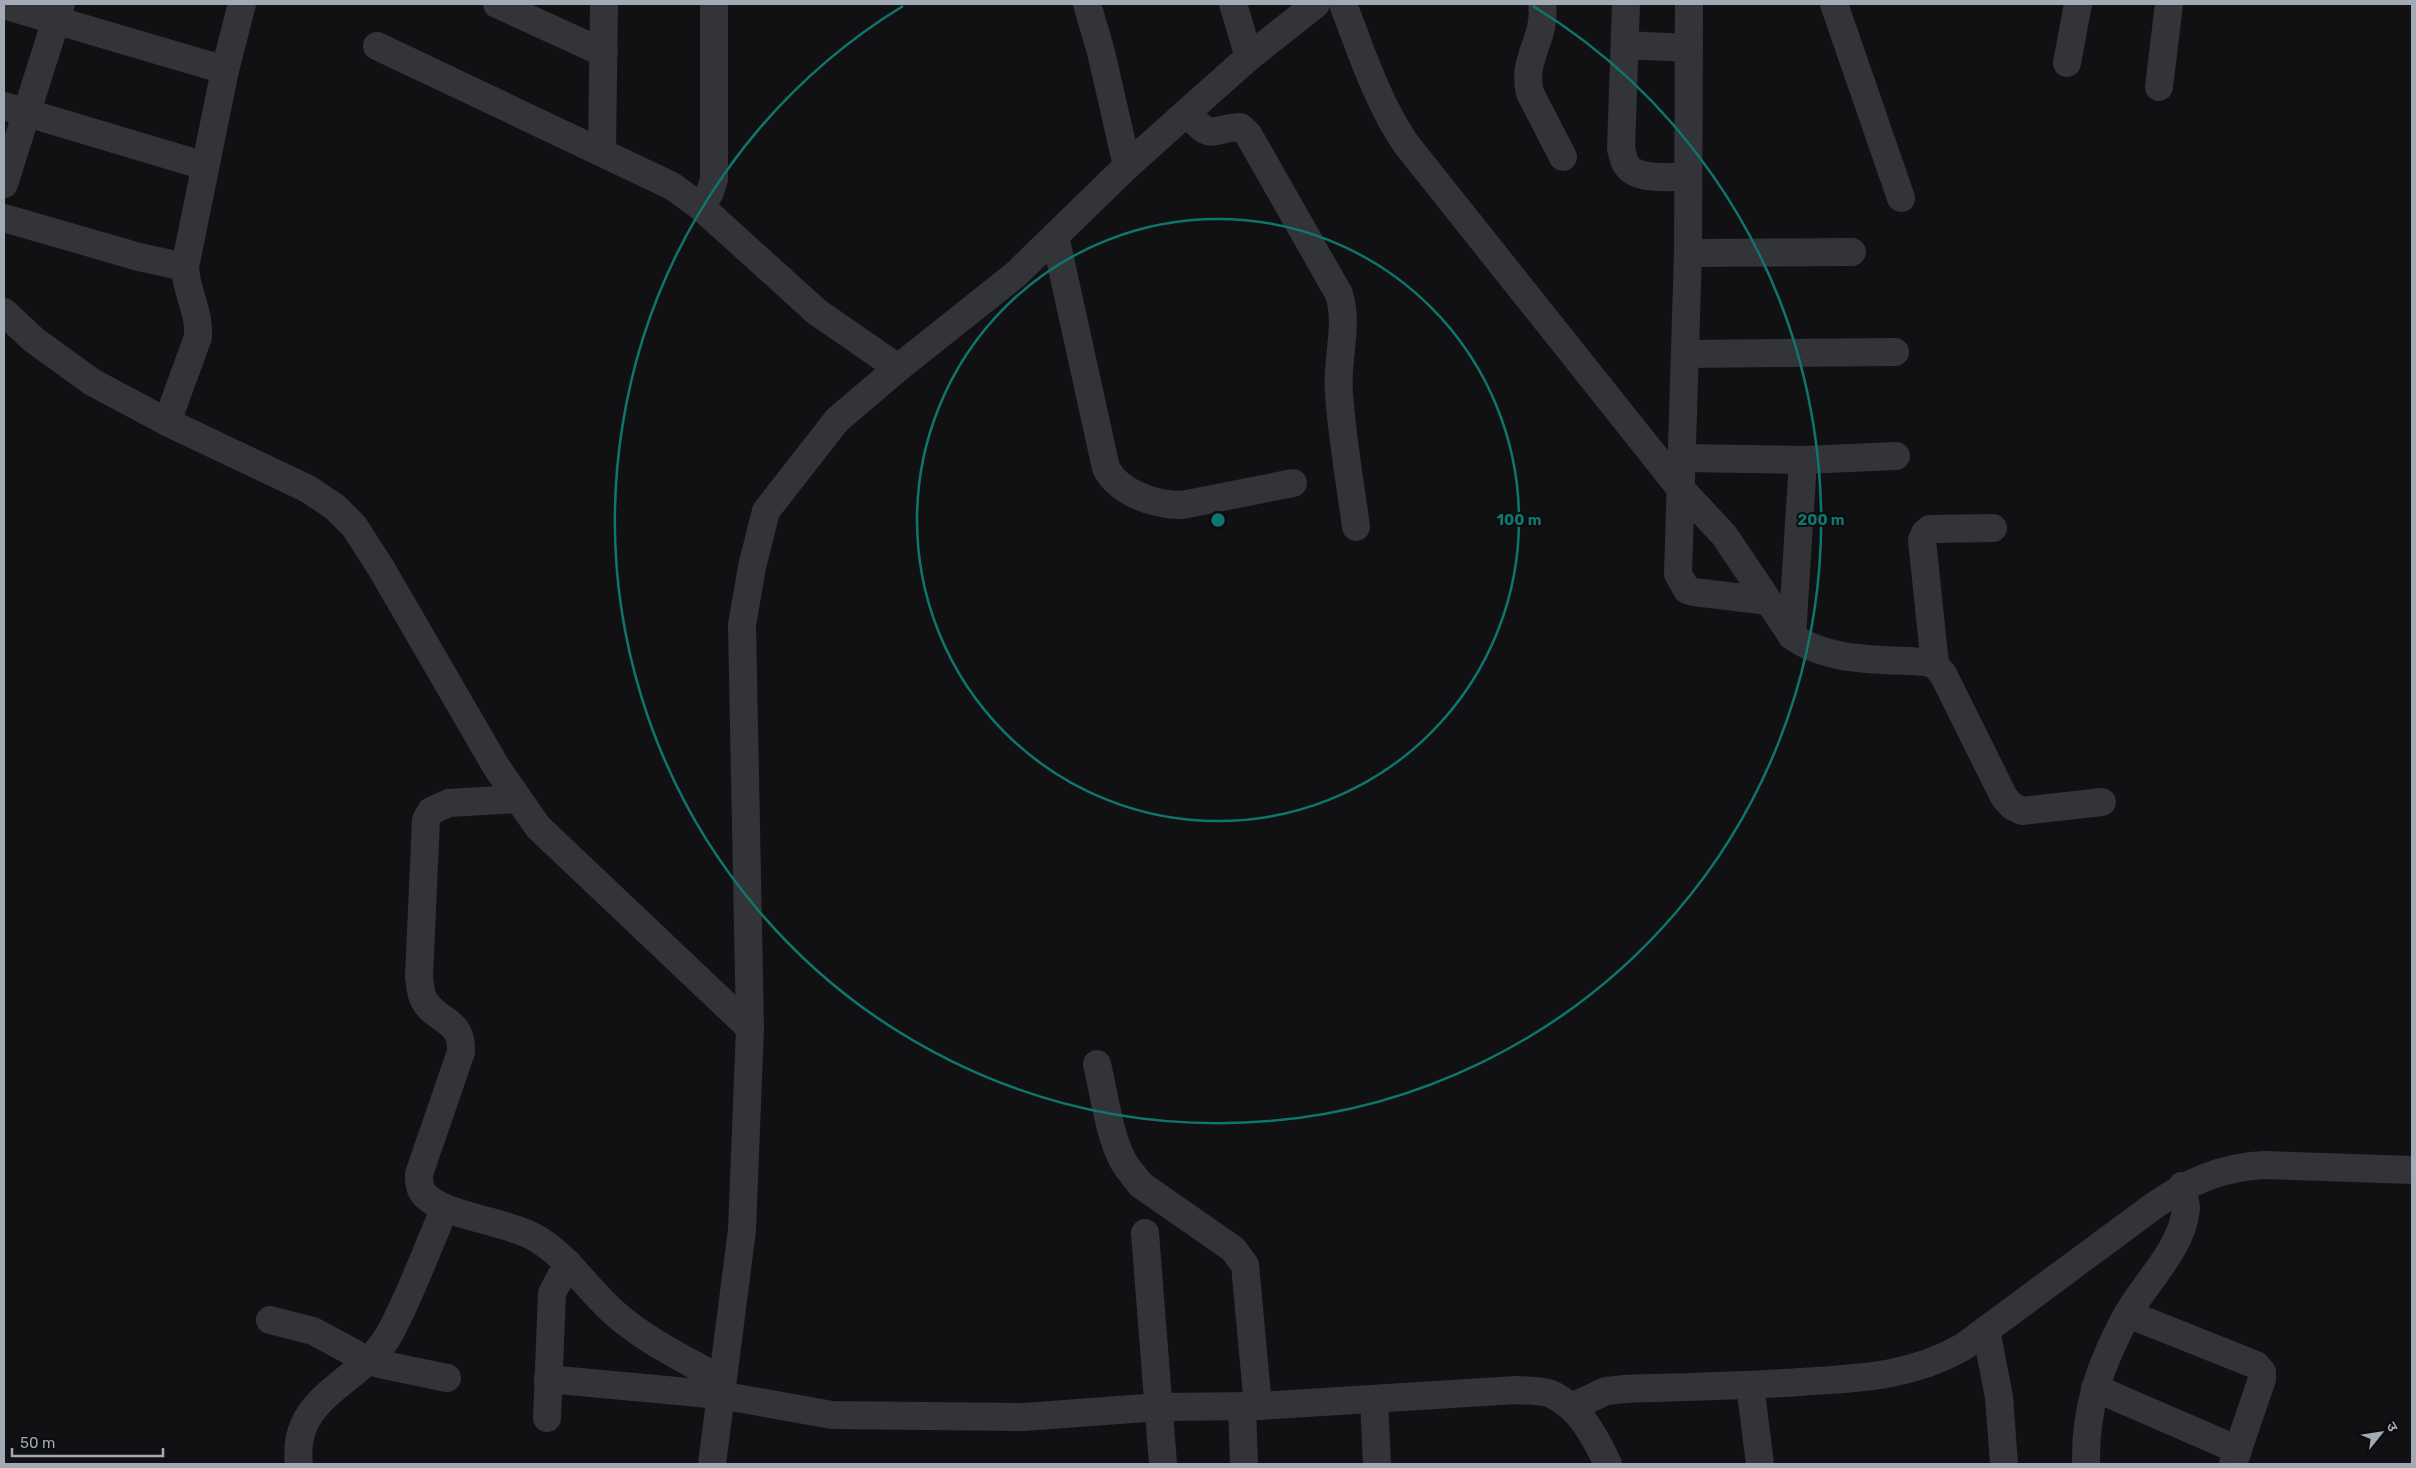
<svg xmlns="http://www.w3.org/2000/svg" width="2416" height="1468" font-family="Rubik,'Noto Sans Devanagari',sans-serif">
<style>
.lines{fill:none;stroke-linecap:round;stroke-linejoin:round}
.minor{stroke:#323438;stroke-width:28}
.ring{fill:none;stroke:#0f766e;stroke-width:2.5}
.centre{fill:#0f766e;stroke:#0c0c0e;stroke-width:2.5}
.ring-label{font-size:15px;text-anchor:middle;font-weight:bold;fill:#0f766e;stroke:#0c0c0e;stroke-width:4;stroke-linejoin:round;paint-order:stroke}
</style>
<rect width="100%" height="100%" fill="#111113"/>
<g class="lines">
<g class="minor">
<polyline points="497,4 604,53"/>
<polyline points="1087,4 1101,52 1127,166"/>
<polyline points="1233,4 1249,57"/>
<path d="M1343 4C1361 51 1377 101 1406 144L1680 488 1724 535 1792 636C1829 663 1882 659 1926 662L1935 665 1943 674 2004 797 2012 806 2022 811 2102 802"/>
<path d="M1542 4C1547 39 1521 58 1530 93L1563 157"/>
<path d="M1626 4 1621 149C1623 154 1623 160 1626 164 1636 182 1671 176 1688 177"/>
<polyline points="1689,4 1688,253 1678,574 1687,590 1694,592 1768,601"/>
<polyline points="1834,4 1901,198"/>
<polyline points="4,5 225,70"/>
<polyline points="1625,45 1689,48"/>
<polyline points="377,46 672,186 701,207 817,312 898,368"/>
<polyline points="2067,63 2078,4"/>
<polyline points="2159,87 2169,4"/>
<polyline points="4,106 205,166"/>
<path d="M1186 113C1215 142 1206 129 1240 127L1248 134 1339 294C1349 327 1336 359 1339 393 1342 438 1350 482 1356 527"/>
<polyline points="602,151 604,4"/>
<polyline points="4,184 61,4"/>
<polyline points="701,207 710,192 714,179 714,4"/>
<polyline points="4,218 139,257 185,267"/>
<path d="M1055 236 1106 468C1119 493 1154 505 1182 505L1293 483"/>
<polyline points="1688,253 1852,252"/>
<polyline points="4,312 34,340 92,382 167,422 308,489 335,507 354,526 381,568 497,768 538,827 750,1028"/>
<polyline points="1685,354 1895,352"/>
<path d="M167 422 198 337C200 312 186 292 185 267L225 70 242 4"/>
<polyline points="1682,458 1803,460 1896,456"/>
<polyline points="1792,636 1803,460"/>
<polyline points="1935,665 1922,540 1925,533 1930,529 1993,528"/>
<path d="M516 799 449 803 431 811 426 820 419 976C420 984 420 993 424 1000 436 1022 463 1019 461 1052L419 1174C419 1181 419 1187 423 1193 439 1215 505 1221 532 1236 567 1254 588 1291 618 1316 648 1342 687 1360 721 1380"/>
<path d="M1097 1064C1104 1093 1109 1133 1122 1159 1127 1169 1135 1177 1141 1185L1233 1249 1245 1265 1258 1406"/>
<polyline points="1145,1233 1163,1464"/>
<polyline points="2128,1314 2256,1365 2262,1372 2262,1379 2233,1464"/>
<polyline points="270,1320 313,1331 367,1360 384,1365 447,1378"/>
<polyline points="1986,1330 1999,1397 2004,1464"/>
<path d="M548 1379 720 1395 832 1415 1024 1417 1159 1407 1258 1406 1516 1390C1526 1391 1541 1390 1551 1394 1580 1407 1595 1437 1608 1464"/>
<polyline points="1750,1385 1760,1464"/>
<polyline points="2095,1388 2238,1450"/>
<polyline points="1374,1399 1377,1464"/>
<polyline points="1242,1406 1244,1464"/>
<path d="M1572 1407 1606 1391 1625 1389C1683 1387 1742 1386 1800 1382 1860 1378 1910 1377 1963 1347L2155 1205C2190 1181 2223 1167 2264 1165L2412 1170"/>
<polyline points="547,1418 552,1293 568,1263"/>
<path d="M299 1464C290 1395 363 1383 390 1333 411 1294 427 1249 445 1208"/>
<polyline points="712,1464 742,1230 750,1028 742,625 752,567 766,511 837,420 898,368 1015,275 1127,166 1186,113 1249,57 1316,4"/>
<path d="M2086 1464C2085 1407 2100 1365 2127 1315 2146 1281 2182 1249 2186 1209 2186 1202 2183 1194 2182 1186"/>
</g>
</g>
<g class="ring">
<circle cx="1218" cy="520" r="301"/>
<path d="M1533 6A603 603 0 1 1 903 6"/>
</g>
<circle cx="1218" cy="520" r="8" class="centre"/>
<g class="ring-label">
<text x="1519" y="525">100 m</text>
<text x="1821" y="525">200 m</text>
</g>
<rect width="2416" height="1468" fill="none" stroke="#a1aab5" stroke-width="10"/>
<g transform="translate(2381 1433) rotate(60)" stroke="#0c0c0e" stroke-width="4" paint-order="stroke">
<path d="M0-4L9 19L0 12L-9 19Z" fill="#a1aab5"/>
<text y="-8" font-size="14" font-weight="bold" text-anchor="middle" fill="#a1aab5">उ</text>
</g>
<path d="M12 1448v8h151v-8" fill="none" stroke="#a1aab5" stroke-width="2.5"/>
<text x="20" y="1448" font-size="15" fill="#a1aab5" stroke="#0c0c0e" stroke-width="4" paint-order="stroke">50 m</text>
</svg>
